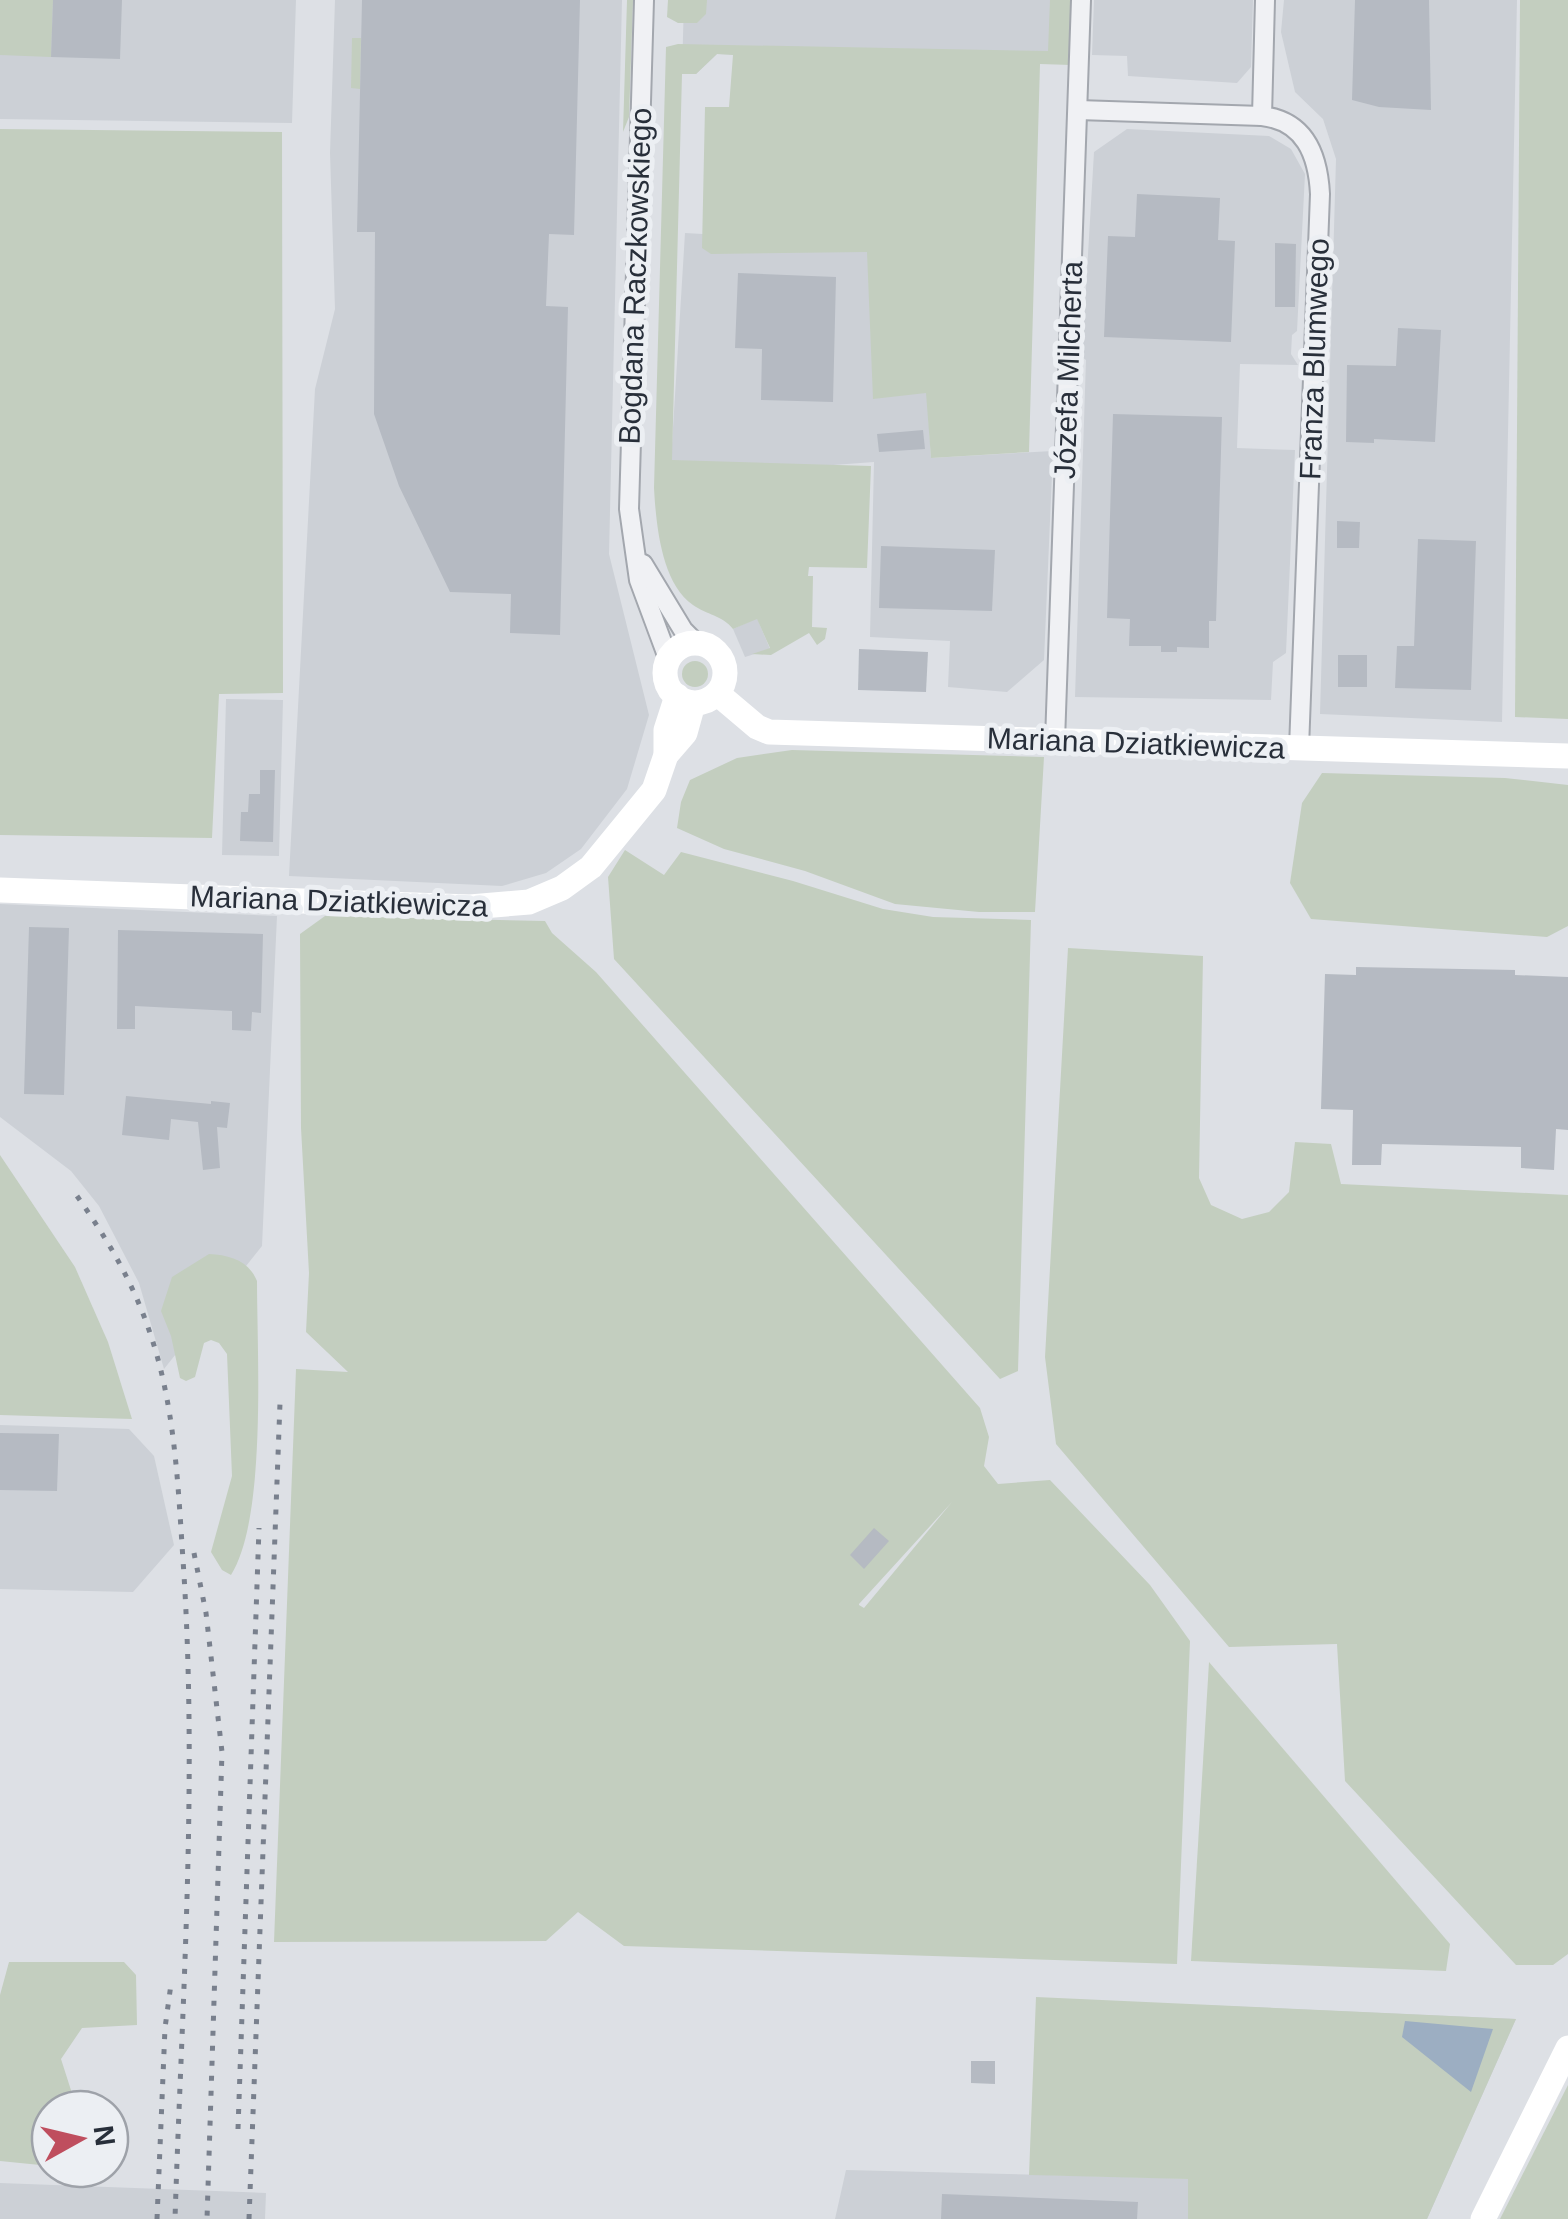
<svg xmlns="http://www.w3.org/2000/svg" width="1568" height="2219" font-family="Helvetica,sans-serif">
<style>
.built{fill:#ccd0d6}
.green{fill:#c3cebf;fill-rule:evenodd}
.water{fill:#9caec2}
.building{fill:#b5bac2}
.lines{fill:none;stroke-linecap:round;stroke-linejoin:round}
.street-casing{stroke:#a3a7ae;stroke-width:22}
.street{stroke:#f0f1f4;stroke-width:18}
.secondary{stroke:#fff;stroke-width:25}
.rail{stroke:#79808d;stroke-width:5;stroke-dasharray:5 10;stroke-linecap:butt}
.labels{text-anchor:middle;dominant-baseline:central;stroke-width:10;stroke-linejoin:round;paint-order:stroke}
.street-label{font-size:30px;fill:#282f3a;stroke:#eceff3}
</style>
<rect width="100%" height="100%" fill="#dde0e5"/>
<g class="built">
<polygon points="0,0 296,0 292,123 0,119"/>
<polygon points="335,0 622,0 609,554 649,715 627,789 581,849 546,873 502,886 289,876 315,389 335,309 330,153"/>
<polygon points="684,0 1063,0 1061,64 717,54 696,74 682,73"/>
<polygon points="1094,0 1253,0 1251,67 1237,83 1128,76 1127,56 1092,55"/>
<polygon points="1284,0 1517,0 1502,722 1320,714 1336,159 1323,119 1295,92 1281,32"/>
<polygon points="1127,129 1269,136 1291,149 1305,174 1297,331 1292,335 1291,354 1298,365 1240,364 1237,448 1295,450 1286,653 1273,662 1271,700 1075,697 1086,360 1082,357 1094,152"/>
<polygon points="685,233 881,244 927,393 931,458 1053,451 1044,660 1007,692 948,687 950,641 870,637 874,462 670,477"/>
<polygon points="757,618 770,649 745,657 733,629"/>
<polygon points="226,699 283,700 279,856 222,855"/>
<polygon points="0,904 277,916 262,1246 164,1369 139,1283 99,1206 71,1171 0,1117"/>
<polygon points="0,1425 129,1429 154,1456 174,1545 133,1592 0,1589"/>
<polygon points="1202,2005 1516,2019 1427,2219 835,2219 846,2170 1205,2179"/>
<polygon points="0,2183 266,2193 265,2219 0,2219"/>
</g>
<g class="green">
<polygon points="0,0 53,0 51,57 0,55"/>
<polygon points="627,0 633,0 629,117 623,132"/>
<polygon points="668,0 707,0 706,14 697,23 678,23 667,17"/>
<path d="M1050 0H1073L1071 65 1040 64 1029 452 931 458 926 393 873 399 867 252 711 254 702 248 705 107H729L733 55 717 54 696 74H682L672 460 871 466 867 568 809 567 808 576H813L812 627 827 628 825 639 817 645 809 633 771 655 752 654 770 648 757 619 733 629C722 615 707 615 693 605 661 583 656 523 654 488L666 47 678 44 1048 51Z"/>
<polygon points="1520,0 1568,0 1568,719 1515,717"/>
<polygon points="352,38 361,38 360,89 351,88"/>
<polygon points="0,129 282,132 283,693 219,694 212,838 0,835"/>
<circle cx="695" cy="674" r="13"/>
<polygon points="792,750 1044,757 1035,912 979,912 895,904 805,871 724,849 677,828 681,802 690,780 737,758"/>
<polygon points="1322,773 1505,778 1568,785 1568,926 1547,937 1311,919 1290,883 1302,803"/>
<polygon points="625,850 664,875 681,852 793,881 883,909 933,917 1031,920 1018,1371 1000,1379 614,959 608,877"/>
<path d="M325 916 545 921 552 933 596 972 980 1408 989 1437 984 1466 998 1484 1050 1480 1150 1585 1190 1641 1177 1964 624 1946 578 1912 546 1941 274 1942 296 1369 348 1372 306 1332 309 1273 301 1128 300 934ZM952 1502 864 1608 859 1605V1604Z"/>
<polygon points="1068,948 1203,956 1199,1178 1211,1205 1242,1219 1269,1212 1289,1192 1295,1142 1331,1144 1341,1184 1568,1195 1568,1954 1553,1965 1516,1965 1345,1781 1337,1644 1229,1647 1056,1444 1045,1357"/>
<polygon points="0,1155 75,1267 108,1342 132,1419 0,1415"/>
<path d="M209 1254C230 1255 249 1261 257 1281 257 1352 267 1518 231 1575L222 1570 211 1552 232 1476 227 1354 219 1343 211 1340 204 1343 195 1377 186 1381 180 1378 171 1336 161 1311 172 1277Z"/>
<polygon points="1209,1662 1450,1944 1446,1971 1191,1961"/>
<polygon points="9,1962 124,1962 136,1975 137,2025 82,2028 61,2059 77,2109 50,2109 50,2166 0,2161 0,1995"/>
<polygon points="1036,1997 1516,2019 1427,2219 1188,2219 1188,2179 1029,2175"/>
<polygon points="1568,2085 1568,2219 1500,2219"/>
</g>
<polygon class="water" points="1405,2021 1493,2029 1471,2092 1402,2037"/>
<g class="building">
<polygon points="53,0 122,0 120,59 51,57"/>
<polygon points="362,0 580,0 574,235 549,234 546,306 568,307 560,635 510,633 511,594 450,592 399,486 374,414 375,232 357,232"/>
<polygon points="1355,0 1429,0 1431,110 1379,107 1352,100"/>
<polygon points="1137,194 1220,198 1218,240 1235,241 1231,342 1104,337 1108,236 1135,237"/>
<polygon points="1275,243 1296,244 1295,307 1275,307"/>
<polygon points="738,273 836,277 833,402 761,400 762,349 735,348"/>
<polygon points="1398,328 1441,330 1435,442 1374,439 1374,443 1346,442 1347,365 1396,366"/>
<polygon points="1113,414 1222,417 1216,621 1209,621 1209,648 1177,647 1177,652 1161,652 1161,646 1129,646 1130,619 1107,618"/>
<polygon points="923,430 925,449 879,452 877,434"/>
<polygon points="1337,521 1360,522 1359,548 1337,548"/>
<polygon points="1418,539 1476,541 1471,690 1395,688 1397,646 1414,646"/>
<polygon points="881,546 995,550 992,611 879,608"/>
<polygon points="859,649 928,652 926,692 858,690"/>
<rect x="1338" y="655" width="29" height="32"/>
<polygon points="260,770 275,770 273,842 240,841 241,812 248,812 249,794 260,794"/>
<polygon points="29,927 69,928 64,1095 24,1094"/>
<polygon points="118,930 263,934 261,1013 252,1012 251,1031 232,1030 232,1011 135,1006 135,1029 117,1029"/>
<polygon points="1356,967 1515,970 1515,975 1568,977 1568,1130 1556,1129 1554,1170 1521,1168 1521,1147 1382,1144 1381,1165 1352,1165 1353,1110 1321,1109 1325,974 1356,975"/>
<polygon points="126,1096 211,1104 211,1101 230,1103 227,1128 217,1127 220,1168 203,1170 198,1122 171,1119 169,1140 122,1135"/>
<polygon points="0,1433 59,1434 57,1491 0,1490"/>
<polygon points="874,1528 889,1541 864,1569 850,1555"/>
<polygon points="971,2061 995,2061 995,2084 971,2083"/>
<polygon points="942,2194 1138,2202 1137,2219 941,2219"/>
</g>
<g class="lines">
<defs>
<g id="street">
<polyline points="644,0 629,509 639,580 668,658"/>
<path d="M1265 0 1262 116C1305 121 1318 155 1320 194L1299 748"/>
<polyline points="1078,110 1262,116"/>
<polyline points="643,564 683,630 695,642"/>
<polyline points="1055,741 1081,0"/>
</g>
</defs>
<use href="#street" class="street-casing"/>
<use href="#street" class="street"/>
<g class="secondary">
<circle cx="695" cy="673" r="30"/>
<polyline points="718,694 757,727 769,732 1568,756"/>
<polyline points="666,755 685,733 693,704"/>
<polyline points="0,890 470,907 529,902 562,888 591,867 654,790 666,755 666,730 677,696"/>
<polyline points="1483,2219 1568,2048"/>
</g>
<g class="rail">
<path d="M77 1196C108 1240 134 1284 151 1336 175 1408 178 1485 183 1560 198 1779 182 2000 175 2219"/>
<polyline points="194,1553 206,1613 222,1752 207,2219"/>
<polyline points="238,2129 259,1528"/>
<polyline points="157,2219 165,2028 171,1984"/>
<polyline points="249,2219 280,1403"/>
</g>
</g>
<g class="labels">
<g class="street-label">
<text transform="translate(635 276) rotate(-88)">Bogdana Raczkowskiego</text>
<text transform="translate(1314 359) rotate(-88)">Franza Blumwego</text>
<text transform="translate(1068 370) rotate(-88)">Józefa Milcherta</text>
<text transform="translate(1136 743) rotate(2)">Mariana Dziatkiewicza</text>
<text transform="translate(339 901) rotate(2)">Mariana Dziatkiewicza</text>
</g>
</g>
<g transform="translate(80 2139) rotate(82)"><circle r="48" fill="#eceff3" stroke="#9ea2a9" stroke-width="2.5"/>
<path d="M0-8L18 38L0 25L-18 38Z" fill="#bf4e5e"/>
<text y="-15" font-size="28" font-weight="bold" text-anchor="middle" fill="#282f3a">N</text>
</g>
</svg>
